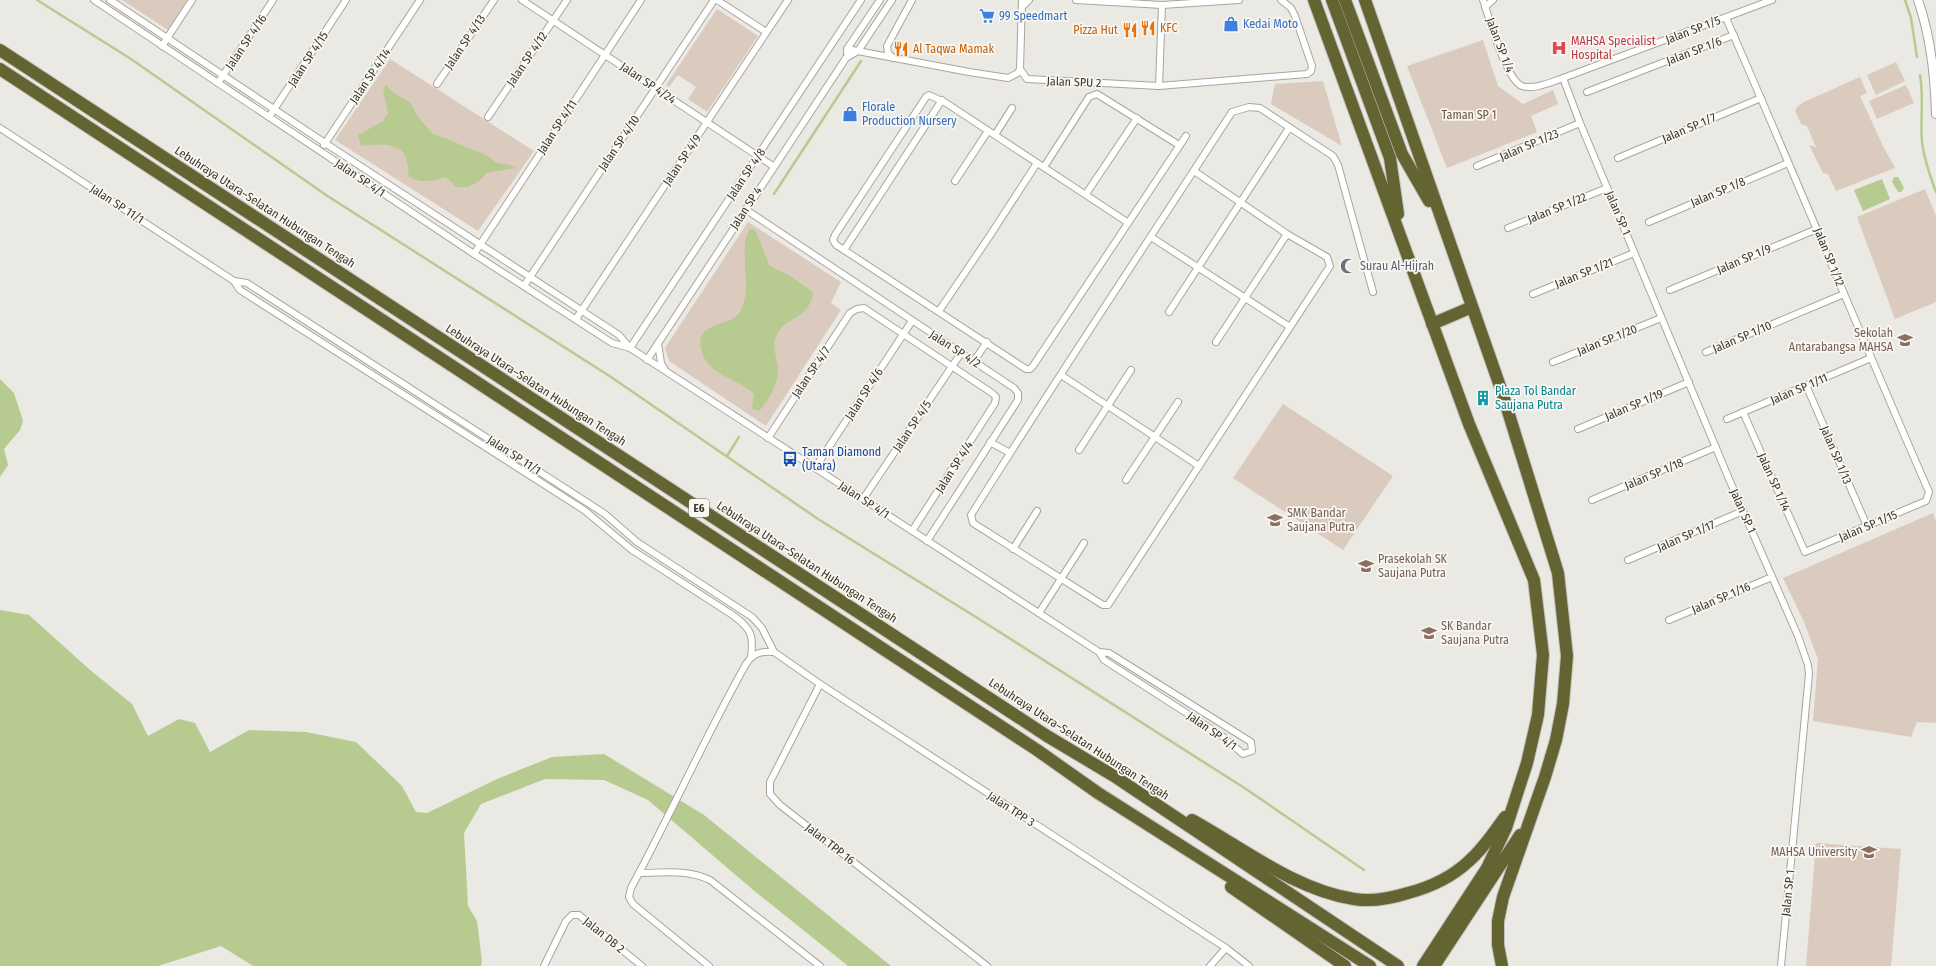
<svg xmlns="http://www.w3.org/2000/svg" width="1936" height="966" font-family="'Fira Sans Condensed',sans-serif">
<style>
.green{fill:#dacbbe}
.water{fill:#b7cb91}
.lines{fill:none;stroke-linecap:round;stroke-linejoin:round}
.stream{stroke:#b7cb91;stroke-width:2.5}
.minor-casing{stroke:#a8a69b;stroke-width:8}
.tertiary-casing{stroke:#a8a69b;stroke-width:10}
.motorway-casing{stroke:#c4c4be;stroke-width:14}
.minor{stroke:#fff;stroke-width:6}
.tertiary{stroke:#fff;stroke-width:8}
.motorway{stroke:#646433;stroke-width:12}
.labels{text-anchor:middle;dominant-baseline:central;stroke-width:3.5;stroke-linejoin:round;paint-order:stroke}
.shield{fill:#f8f7f3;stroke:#747263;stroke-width:1}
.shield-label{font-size:11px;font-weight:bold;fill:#3b3925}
.shop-label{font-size:12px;fill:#366cbe;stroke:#f8f7f3;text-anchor:start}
.food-label{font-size:12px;fill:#c56008;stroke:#f8f7f3;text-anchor:start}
.street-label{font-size:12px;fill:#3b3925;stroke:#f8f7f3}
.health-label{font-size:12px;fill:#be3a42;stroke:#f8f7f3;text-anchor:start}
.park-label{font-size:12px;fill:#6e5533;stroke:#f8f7f3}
.worship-label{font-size:12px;fill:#5b616d;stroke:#f8f7f3;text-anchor:start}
.education-label{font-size:12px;fill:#785e54;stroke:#f8f7f3;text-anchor:start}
.culture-label{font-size:12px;fill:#0d838f;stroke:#f8f7f3;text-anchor:start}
.transit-label{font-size:12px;fill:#164399;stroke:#f8f7f3;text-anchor:start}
</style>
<rect width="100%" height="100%" fill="#ebe9e3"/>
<g class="green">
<polygon points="122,0 187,0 168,30"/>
<polygon points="717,9 758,36 707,112 688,99 696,87 678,75 669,87 666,85"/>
<polygon points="1483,40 1498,86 1523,104 1553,90 1558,104 1531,116 1537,132 1447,168 1407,66"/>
<polygon points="390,59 534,151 478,231 335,140"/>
<polygon points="1896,62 1905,81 1876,95 1867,75"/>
<polygon points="1860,77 1867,93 1860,96 1883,146 1895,168 1836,191 1828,174 1823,173 1809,145 1816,147 1807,126 1801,124 1795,111 1797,107 1804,102"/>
<polygon points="1323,81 1342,146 1271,104 1275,84"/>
<polygon points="1906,85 1914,103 1877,119 1869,101"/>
<polygon points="1925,189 1936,216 1936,302 1895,319 1857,217"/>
<polygon points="748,222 841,282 831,303 841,310 766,426 669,361 665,348"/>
<polygon points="1283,404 1393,476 1343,550 1233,478"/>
<polygon points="1933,513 1936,521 1936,723 1917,722 1911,737 1813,721 1818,659 1804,622 1783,578"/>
<polygon points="1816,843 1901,849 1891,966 1806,966"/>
</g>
<g class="water">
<path d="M386 85 394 93 411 103 418 117 432 133 486 155 497 163 510 165 516 168 487 173 479 181 468 187H456L446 177C432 181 423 184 409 177 408 171 408 164 406 158 401 141 374 144 361 146L358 135 383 121 388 113 383 90Z"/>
<polygon points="1894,177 1898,177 1904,188 1901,192 1898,192 1892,182"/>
<polygon points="1882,179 1890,199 1863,211 1854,190"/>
<path d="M752 229 755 230 770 266 789 275 813 292C810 321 783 316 776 337 772 346 777 358 778 367 779 383 769 400 759 411L752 408 754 394C736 377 707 376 701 349 694 319 735 329 742 308 750 288 743 266 745 245 745 240 747 235 749 230Z"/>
<polygon points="0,379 14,393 23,421 20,430 4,449 8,465 0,477"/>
<polygon points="0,610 29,615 89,669 132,704 148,736 179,719 195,723 210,752 249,730 306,732 356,742 402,786 416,812 427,813 497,779 552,757 604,754 704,815 891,966 848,966 752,889 648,800 604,780 545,779 481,804 464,833 468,906 477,921 482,961 481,966 253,966 221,946 158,966 0,966"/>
</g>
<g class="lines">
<g class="stream">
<polyline points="37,0 131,59 326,195 611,377 818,519 979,619 1246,789 1364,870"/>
<polyline points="1905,0 1911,18 1917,57"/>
<path d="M1920 75C1924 97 1920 120 1922 142 1924 159 1930 176 1936 192"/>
<polyline points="774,194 861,61"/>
<polyline points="727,456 739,437"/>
</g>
<defs>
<g id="minor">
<polyline points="94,0 474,254 612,343 630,348 1099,652 1104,660 1222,736 1243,754 1252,751 1251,742 1109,653 1099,652"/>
<polyline points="110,0 325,143 619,335 630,348"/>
<polyline points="522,0 773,166"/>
<polyline points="717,0 766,32"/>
<polyline points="1022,0 1020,69 1027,79 1159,86 1307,74 1311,71 1312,66 1295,16 1291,8 1281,0"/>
<polyline points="1076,0 1162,5 1239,0"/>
<path d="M1483 0C1489 17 1506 80 1522 86 1534 90 1551 82 1563 78L1772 0"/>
<polyline points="1022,7 1029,0"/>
<polyline points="1485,7 1493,0"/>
<path d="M1726 18C1795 175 1860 334 1929 492L1926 501 1805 552 1743 412"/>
<polyline points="162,46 192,0"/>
<polyline points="847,49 969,72 1008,78 1018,73 1020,69"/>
<polyline points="847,53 847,49 880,0"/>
<polyline points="893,58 888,53 887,46 912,0"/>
<polyline points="1563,78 1580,123 1729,479 1798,636 1808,665 1809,674 1781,966"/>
<polyline points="218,83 273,0"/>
<polyline points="437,84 494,0"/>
<polyline points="1159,86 1162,5"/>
<polyline points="1587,92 1734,35"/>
<polyline points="942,100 844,250 1026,369 1030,369 1033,366 1186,136"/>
<polyline points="269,117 346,0"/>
<polyline points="488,117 567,0"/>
<polyline points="0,128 234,281 247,283 605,514 637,542 752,617 762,628 774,652 820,684 1226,948 1249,966"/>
<polyline points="995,135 1012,108"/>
<polyline points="324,145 420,0"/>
<polyline points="1618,158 1761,98"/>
<polyline points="1477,166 1580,123"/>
<polyline points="1044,167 1089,97 1097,94 1179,145"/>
<path d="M1194 171 1287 234 1327 257 1330 266 1108 605H1103L973 523 971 515C1056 379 1145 246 1232 112L1249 107 1260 108 1333 156 1338 165 1373 292"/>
<polyline points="955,181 988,131"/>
<polyline points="1086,194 1137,118"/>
<polyline points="745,209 1014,388 1018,393 1018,400 927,541"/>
<polyline points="1649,222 1788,163"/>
<polyline points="1508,228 1607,188"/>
<polyline points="1151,237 1290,327"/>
<polyline points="844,250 836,245 833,240 835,235 926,97 929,95 946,103 1127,222"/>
<polyline points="474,254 641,0"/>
<path d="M234 281 240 290 584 510 632 550 734 616C751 629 754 635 751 657"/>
<polyline points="524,286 714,0"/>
<polyline points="1670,290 1817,229"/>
<polyline points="1533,294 1634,253"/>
<polyline points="939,311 989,237 1037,163"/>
<polyline points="1169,312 1289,128"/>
<polyline points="576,319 788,0"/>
<polyline points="1216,342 1287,234"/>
<polyline points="658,343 661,363 665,370"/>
<polyline points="630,348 861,0"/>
<polyline points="1706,352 1844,294"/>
<polyline points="647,360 846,58 858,51 892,0"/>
<polyline points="974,361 987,342"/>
<polyline points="1553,362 1661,318"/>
<polyline points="1061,375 1199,466"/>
<polyline points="1806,385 1867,526"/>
<polyline points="1727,419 1871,358"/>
<polyline points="1578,429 1689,382"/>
<polyline points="768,438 850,313 857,309 864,308 992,393 996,397 995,403 912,531"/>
<polyline points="990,442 1010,453"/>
<polyline points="1079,450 1131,370"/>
<polyline points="815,468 912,321"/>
<polyline points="1126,480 1178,402"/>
<polyline points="863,499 961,353"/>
<polyline points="1592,500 1716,447"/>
<polyline points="1013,549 1037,511"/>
<polyline points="1628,560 1743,511"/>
<polyline points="1039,613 1084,543"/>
<polyline points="1669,620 1772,577"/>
<polyline points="820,684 770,782 770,794 780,805 987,966"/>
<path d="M639 873C666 873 685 869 710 880L820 966"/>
<polyline points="544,966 566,921 572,915 579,915 642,966"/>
<path d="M709 966 633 904 629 897 631 888C671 814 705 737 746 664 753 653 761 651 774 652"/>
<polyline points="1210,966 1226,948"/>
</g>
<path id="tertiary" d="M1918 0C1931 37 1935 76 1936 114"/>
<g id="motorway">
<polyline points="1314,0 1469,424 1534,580 1543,655 1538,715 1527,763 1506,828 1487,868 1423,966"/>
<polyline points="1332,0 1390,158 1398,214"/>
<polyline points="1345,0 1402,154 1429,201"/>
<polyline points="1365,0 1502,392 1558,573 1567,656 1563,704 1556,740 1545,777 1503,897 1498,921 1498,945 1502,966"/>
<polyline points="0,50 1047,736 1114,776 1398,966"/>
<polyline points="0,69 1037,750 1098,793 1370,966"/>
<polyline points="1432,324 1472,307"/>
<path d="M1192 820C1243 848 1295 890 1354 899 1371 902 1392 898 1408 893 1431 887 1452 877 1469 861 1484 848 1494 832 1505 817"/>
<polyline points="1231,887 1345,966"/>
<polyline points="1434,966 1520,835"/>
</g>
</defs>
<use href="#minor" class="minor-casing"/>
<use href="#tertiary" class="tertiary-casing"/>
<use href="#motorway" class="motorway-casing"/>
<use href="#minor" class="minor"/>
<use href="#tertiary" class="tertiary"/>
<use href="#motorway" class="motorway"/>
</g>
<defs>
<symbol id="supermarket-bare" viewBox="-9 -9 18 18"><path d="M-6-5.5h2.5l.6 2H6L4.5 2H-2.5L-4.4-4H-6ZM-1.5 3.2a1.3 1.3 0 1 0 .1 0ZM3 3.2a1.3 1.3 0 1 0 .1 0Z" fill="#3f7fe0" stroke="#f8f7f3" stroke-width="2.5" paint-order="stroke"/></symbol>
<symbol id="shop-bare" viewBox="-9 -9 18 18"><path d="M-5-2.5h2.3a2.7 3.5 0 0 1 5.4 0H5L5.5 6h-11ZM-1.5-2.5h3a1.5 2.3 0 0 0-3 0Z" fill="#3f7fe0" stroke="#f8f7f3" stroke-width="2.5" paint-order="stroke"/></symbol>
<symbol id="restaurant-bare" viewBox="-9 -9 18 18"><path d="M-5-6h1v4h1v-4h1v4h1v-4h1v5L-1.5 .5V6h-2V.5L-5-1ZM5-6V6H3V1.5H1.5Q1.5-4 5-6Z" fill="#e8710a" stroke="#f8f7f3" stroke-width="2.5" paint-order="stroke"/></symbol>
<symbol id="hospital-bare" viewBox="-9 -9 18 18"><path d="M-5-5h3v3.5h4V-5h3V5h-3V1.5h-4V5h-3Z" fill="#e0444e" stroke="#f8f7f3" stroke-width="2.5" paint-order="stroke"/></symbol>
<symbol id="mosque-bare" viewBox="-9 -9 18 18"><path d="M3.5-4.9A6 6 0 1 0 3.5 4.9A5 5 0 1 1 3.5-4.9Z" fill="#6b7280" stroke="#f8f7f3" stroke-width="2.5" paint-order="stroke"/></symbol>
<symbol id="school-bare" viewBox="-9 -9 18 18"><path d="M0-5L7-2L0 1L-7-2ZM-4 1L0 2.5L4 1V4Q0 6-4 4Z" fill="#8d6e63" stroke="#f8f7f3" stroke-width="2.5" paint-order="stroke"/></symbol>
<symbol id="building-bare" viewBox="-9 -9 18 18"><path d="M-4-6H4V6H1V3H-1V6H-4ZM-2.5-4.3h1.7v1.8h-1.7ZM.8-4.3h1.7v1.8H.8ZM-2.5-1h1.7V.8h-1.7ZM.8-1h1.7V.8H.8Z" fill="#0f9aa8" stroke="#f8f7f3" stroke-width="2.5" paint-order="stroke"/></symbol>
<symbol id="bus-bare" viewBox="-9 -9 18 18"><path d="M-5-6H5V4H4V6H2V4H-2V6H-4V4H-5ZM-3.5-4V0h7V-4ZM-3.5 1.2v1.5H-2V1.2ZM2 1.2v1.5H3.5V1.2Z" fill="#1a4fb4" stroke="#f8f7f3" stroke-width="2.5" paint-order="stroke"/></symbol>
<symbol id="university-bare" viewBox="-9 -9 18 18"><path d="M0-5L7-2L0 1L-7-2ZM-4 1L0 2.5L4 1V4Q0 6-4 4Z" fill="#8d6e63" stroke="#f8f7f3" stroke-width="2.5" paint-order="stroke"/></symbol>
</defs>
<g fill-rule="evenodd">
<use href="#supermarket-bare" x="976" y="5" width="22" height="22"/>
<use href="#shop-bare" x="1220" y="13" width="22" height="22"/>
<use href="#restaurant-bare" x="1137" y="17" width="22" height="22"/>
<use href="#restaurant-bare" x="1119" y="19" width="22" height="22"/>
<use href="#hospital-bare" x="1548" y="37" width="22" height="22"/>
<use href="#restaurant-bare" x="890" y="38" width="22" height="22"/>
<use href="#shop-bare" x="839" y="103" width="22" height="22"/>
<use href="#mosque-bare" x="1337" y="255" width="22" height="22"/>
<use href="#school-bare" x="1894" y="329" width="22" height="22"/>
<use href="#building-bare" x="1472" y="387" width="22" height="22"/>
<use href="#bus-bare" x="779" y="448" width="22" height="22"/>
<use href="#school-bare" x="1264" y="509" width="22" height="22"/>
<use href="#school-bare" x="1355" y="555" width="22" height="22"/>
<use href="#school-bare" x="1418" y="622" width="22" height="22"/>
<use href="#university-bare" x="1858" y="841" width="22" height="22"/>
</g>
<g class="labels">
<rect class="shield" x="689" y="499" width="20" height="18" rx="3"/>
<g class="shield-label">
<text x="699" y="508">E6</text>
</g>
<g class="shop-label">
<text x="999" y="16">99 Speedmart</text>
<text x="1243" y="24">Kedai Moto</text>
<text x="862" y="107">Florale<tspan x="862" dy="14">Production Nursery</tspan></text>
</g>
<g class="food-label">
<text x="1160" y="28">KFC</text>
<text x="1118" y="30" text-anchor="end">Pizza Hut</text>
<text x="913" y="49">Al Taqwa Mamak</text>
</g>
<g class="street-label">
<text transform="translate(1693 30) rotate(-21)">Jalan SP 1/5</text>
<text transform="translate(246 42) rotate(-56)">Jalan SP 4/16</text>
<text transform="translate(465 42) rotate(-56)">Jalan SP 4/13</text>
<text transform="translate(1500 45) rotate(69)">Jalan SP 1/4</text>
<text transform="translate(1694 51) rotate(-21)">Jalan SP 1/6</text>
<text transform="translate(308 59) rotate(-57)">Jalan SP 4/15</text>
<text transform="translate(527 59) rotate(-56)">Jalan SP 4/12</text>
<text transform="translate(370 76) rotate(-56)">Jalan SP 4/14</text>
<text transform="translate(1074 82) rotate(2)">Jalan SPU 2</text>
<text transform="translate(648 83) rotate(34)">Jalan SP 4/24</text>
<text transform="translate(557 127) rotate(-57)">Jalan SP 4/11</text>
<text transform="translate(1689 128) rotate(-23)">Jalan SP 1/7</text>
<text transform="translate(619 143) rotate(-56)">Jalan SP 4/10</text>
<text transform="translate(1529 145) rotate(-23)">Jalan SP 1/23</text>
<text transform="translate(682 160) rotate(-56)">Jalan SP 4/9</text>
<text transform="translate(746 174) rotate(-56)">Jalan SP 4/8</text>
<text transform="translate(360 178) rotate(34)">Jalan SP 4/1</text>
<text transform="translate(1718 192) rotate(-23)">Jalan SP 1/8</text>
<text transform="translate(117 204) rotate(33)">Jalan SP 11/1</text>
<text transform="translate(265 207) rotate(33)">Lebuhraya Utara–Selatan Hubungan Tengah</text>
<text transform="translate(746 208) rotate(-57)">Jalan SP 4</text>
<text transform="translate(1557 208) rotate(-22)">Jalan SP 1/22</text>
<text transform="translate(1618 213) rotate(67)">Jalan SP 1</text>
<text transform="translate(1829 257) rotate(68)">Jalan SP 1/12</text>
<text transform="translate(1744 259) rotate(-23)">Jalan SP 1/9</text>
<text transform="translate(1584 273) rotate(-22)">Jalan SP 1/21</text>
<text transform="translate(1742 337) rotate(-23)">Jalan SP 1/10</text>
<text transform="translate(1607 340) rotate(-22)">Jalan SP 1/20</text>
<text transform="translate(955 349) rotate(33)">Jalan SP 4/2</text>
<text transform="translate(811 372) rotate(-56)">Jalan SP 4/7</text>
<text transform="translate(536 385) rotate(33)">Lebuhraya Utara–Selatan Hubungan Tengah</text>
<text transform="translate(1799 389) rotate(-23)">Jalan SP 1/11</text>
<text transform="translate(864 394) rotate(-57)">Jalan SP 4/6</text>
<text transform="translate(1634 405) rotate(-23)">Jalan SP 1/19</text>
<text transform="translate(912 426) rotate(-56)">Jalan SP 4/5</text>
<text transform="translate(514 455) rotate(33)">Jalan SP 11/1</text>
<text transform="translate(1836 455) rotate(67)">Jalan SP 1/13</text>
<text transform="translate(954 467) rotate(-57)">Jalan SP 4/4</text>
<text transform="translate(1654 474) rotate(-23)">Jalan SP 1/18</text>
<text transform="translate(1774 482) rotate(66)">Jalan SP 1/14</text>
<text transform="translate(864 500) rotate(33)">Jalan SP 4/1</text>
<text transform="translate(1743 511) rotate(66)">Jalan SP 1</text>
<text transform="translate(1868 526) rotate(-23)">Jalan SP 1/15</text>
<text transform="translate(1686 536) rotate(-23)">Jalan SP 1/17</text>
<text transform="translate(807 562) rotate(33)">Lebuhraya Utara–Selatan Hubungan Tengah</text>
<text transform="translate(1721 598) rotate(-23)">Jalan SP 1/16</text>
<text transform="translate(1212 731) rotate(35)">Jalan SP 4/1</text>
<text transform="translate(1079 739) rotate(33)">Lebuhraya Utara–Selatan Hubungan Tengah</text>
<text transform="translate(1011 809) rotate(33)">Jalan TPP 3</text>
<text transform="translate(830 844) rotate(38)">Jalan TPP 16</text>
<text transform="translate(1788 893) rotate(-84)">Jalan SP 1</text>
<text transform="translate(604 935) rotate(39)">Jalan DB 2</text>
</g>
<g class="health-label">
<text x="1571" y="41">MAHSA Specialist<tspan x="1571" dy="14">Hospital</tspan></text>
</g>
<g class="park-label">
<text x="1469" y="115">Taman SP 1</text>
</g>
<g class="worship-label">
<text x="1360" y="266">Surau Al-Hijrah</text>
</g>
<g class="education-label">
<text x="1893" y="333" text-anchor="end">Sekolah<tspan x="1893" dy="14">Antarabangsa MAHSA</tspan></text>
<text x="1287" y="513">SMK Bandar<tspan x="1287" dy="14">Saujana Putra</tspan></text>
<text x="1378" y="559">Prasekolah SK<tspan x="1378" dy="14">Saujana Putra</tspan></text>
<text x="1441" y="626">SK Bandar<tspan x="1441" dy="14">Saujana Putra</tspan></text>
<text x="1857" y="852" text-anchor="end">MAHSA University</text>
</g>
<g class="culture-label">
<text x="1495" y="391">Plaza Tol Bandar<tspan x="1495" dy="14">Saujana Putra</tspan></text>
</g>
<g class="transit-label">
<text x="802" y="452">Taman Diamond<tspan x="802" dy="14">(Utara)</tspan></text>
</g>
</g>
</svg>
